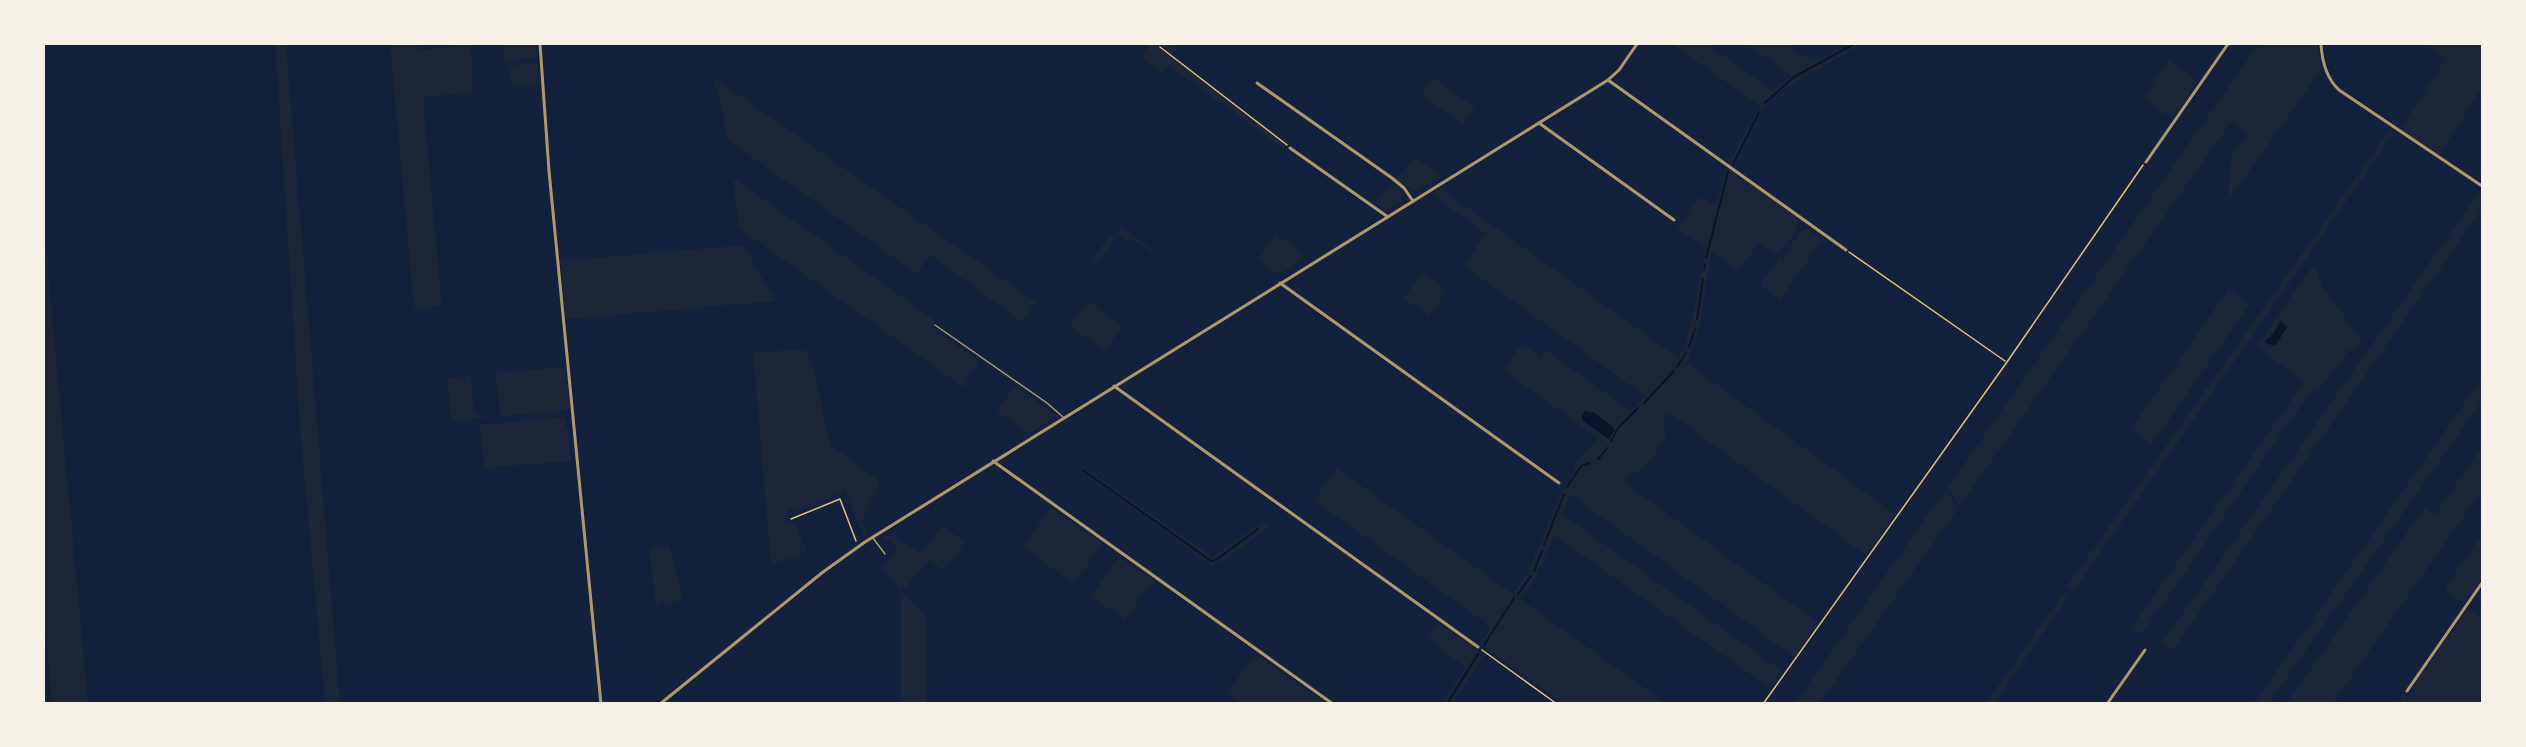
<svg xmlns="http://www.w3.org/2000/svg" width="2526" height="747" font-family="Bitter,serif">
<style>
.green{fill:#1d2539;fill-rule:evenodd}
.water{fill:#0b132b}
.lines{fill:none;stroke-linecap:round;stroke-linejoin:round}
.stream{stroke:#0b132b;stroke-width:2}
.path{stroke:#e5c07b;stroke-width:1.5}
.service{stroke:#b1986c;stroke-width:1.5}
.minor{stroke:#b1986c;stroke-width:3}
</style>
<rect width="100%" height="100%" fill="#14213d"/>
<g class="green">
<polygon points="275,44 286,44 340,703 325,703 301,440"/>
<polygon points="390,44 418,44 419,50 471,45 473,92 423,97 442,306 414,308"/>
<polygon points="502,44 536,44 537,57 505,61"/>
<polygon points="1150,44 1179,44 1170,56 1289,142 1284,149 1169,66 1162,73 1141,57"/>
<polygon points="1672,44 1707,44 1773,91 1792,75 1746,44 1786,44 1813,62 1850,44 1861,44 1777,93 1757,119 1735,164 1730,161 1760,106"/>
<polygon points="2268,44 2316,44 2322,69 2228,201 2230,158 2247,134 2231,122 1959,507 1948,487 2257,46 2263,50"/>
<polygon points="2425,44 2482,44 2482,87 2439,156 2400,130 2446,58"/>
<polygon points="2168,60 2194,78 2197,82 2173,119 2143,98"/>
<polygon points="531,63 538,64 539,83 516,85 510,82 508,66"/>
<polygon points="713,77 1036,302 1022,322 930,255 917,274 726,139 723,111"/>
<polygon points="1433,78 1475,108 1463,124 1422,95"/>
<polygon points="2390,129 2395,132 2073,592 2066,587"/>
<polygon points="1415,157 1442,177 1416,192 1396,179"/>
<path d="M1727 168 1793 214 1798 220C1797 232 1786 249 1775 254L1759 243 1738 271 1711 252 1700 325 1687 363 1895 514 1866 555 1668 412 1663 425 1666 436C1652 462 1646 466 1622 481L1819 623 1794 657 1570 494 1563 515 1783 672 1771 689 1554 535 1536 577 1525 595 1523 594 1519 598 1666 703 1563 704 1481 644 1491 627 1314 500 1337 468 1513 594 1528 572 1562 491 1575 472 1574 464 1598 438 1503 370 1522 343 1540 356 1545 350 1631 411 1645 396 1464 266 1485 233 1431 194 1440 188 1679 358C1695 323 1698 285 1706 248L1677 229 1699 196 1716 206Z"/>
<polygon points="732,177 936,321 932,327 980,362 963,387 740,229"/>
<polygon points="1393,183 1399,189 1403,201 1386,211 1375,203"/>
<polygon points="2482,188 2482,209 2173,650 2161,644"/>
<polygon points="44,223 45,239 88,703 52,703 44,612"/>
<polygon points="1121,226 1153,250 1151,252 1131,238 1128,242 1118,235 1096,265 1091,261 1109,236 1116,233"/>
<polygon points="1808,229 1822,240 1780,300 1760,285 1779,257 1784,260 1784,255 1801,231"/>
<polygon points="1276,234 1307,256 1279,275 1258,259"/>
<polygon points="743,245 776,301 566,319 561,261"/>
<path d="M2313 265 2323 287 2362 341 2352 351 2350 349 2323 386 2314 387 2142 634 2131 628 2304 382 2256 347ZM2281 321 2287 328 2276 345 2267 344 2265 341 2273 334Z"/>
<polygon points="1423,272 1447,290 1429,316 1404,298"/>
<polygon points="2229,288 2250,304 2152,444 2131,429"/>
<polygon points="1088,301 1123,326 1105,351 1070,326"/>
<polygon points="806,349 816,376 830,445 880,481 862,521 868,533 864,538 845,491 797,512 790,509 785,521 796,525 807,551 771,565 753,353"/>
<polygon points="565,367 570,407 567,410 500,416 496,373"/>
<polygon points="471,376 474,411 488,417 451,421 447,378"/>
<polygon points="2482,378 2482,401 2269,703 2254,703"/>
<polygon points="1015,386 1057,416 1029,434 997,411"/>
<polygon points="564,417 568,423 565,425 566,429 568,429 571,461 484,468 480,425"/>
<polygon points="2482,446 2482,490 2333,703 2287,703 2424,508 2435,515"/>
<polygon points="1082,466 1213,557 1263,521 1270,526 1222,562 1212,565 1079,469"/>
<polygon points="1946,489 1957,510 1820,703 1795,703"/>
<polygon points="1051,508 1102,544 1074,584 1023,547"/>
<polygon points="942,525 965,542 944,571 930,560 901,592 926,617 927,703 901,703 901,592 881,568 898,548 884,537 896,530 896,536 921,554"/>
<polygon points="2481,536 2482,577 2464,603 2444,589"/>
<polygon points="670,546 682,594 679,601 660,605 656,608 649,548"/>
<polygon points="1119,557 1153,580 1125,620 1091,596"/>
<polygon points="2065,591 2070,594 1995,703 1986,703"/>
<polygon points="2468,609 2482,619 2482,703 2398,703 2404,695 2409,699 2416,689 2413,687"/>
<polygon points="1437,623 1484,655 1453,703 1443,703 1466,667 1426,638"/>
<polygon points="1255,654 1325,703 1241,703 1227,693"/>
</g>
<g class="water">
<polygon points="2281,320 2287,328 2275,345 2267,344 2265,341 2273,334"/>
<polygon points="1585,411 1595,413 1613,427 1614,431 1609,439 1583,421 1582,416"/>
</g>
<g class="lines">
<g class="stream">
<polyline points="1765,103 1794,77 1854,44"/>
<polyline points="1733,164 1759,112"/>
<polyline points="1706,258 1728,172"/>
<polyline points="1704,270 1705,264"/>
<polyline points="1697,319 1703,279"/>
<polyline points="1689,347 1695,329"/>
<polyline points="1677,367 1686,353"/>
<polyline points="1644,403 1674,371"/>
<polyline points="1611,441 1618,428 1638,408"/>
<polyline points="1598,459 1607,448"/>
<polyline points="1083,470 1211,561 1216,560 1258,529"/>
<polyline points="1567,487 1581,466 1590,463"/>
<polyline points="1544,545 1564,494"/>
<polyline points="1534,571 1542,551"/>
<polyline points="1518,594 1531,576"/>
<polyline points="1484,645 1514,598"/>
<polyline points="1447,704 1478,654"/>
</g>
<g class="path">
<polyline points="1160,47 1287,145"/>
<polyline points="1849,252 2005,361"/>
<polyline points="791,519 840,499 856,541"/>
<polyline points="1482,650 1557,704"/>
<polyline points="1763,704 2007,362 2143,165"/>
</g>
<g class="service">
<polyline points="935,325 1047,403 1063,417"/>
<polyline points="873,538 885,554"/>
</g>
<g class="minor">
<polyline points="540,44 549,171 601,704"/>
<path d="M2321 44C2322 61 2326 78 2339 90L2482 186"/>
<polyline points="1608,80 1846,250"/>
<polyline points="1257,83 1392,178 1404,188 1413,201"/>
<polyline points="1539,123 1674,220"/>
<polyline points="1290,148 1388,217"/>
<polyline points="2146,162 2228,44"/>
<polyline points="1280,283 1559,483"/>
<polyline points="1114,386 1478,647"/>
<polyline points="993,461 1333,704"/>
<polyline points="2407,691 2482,583"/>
<polyline points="660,704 823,572 865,542 1608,80 1619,70 1637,44"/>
<polyline points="2107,704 2145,650"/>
</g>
</g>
<rect width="2526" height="747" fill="none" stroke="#f6f1e7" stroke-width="90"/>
</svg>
